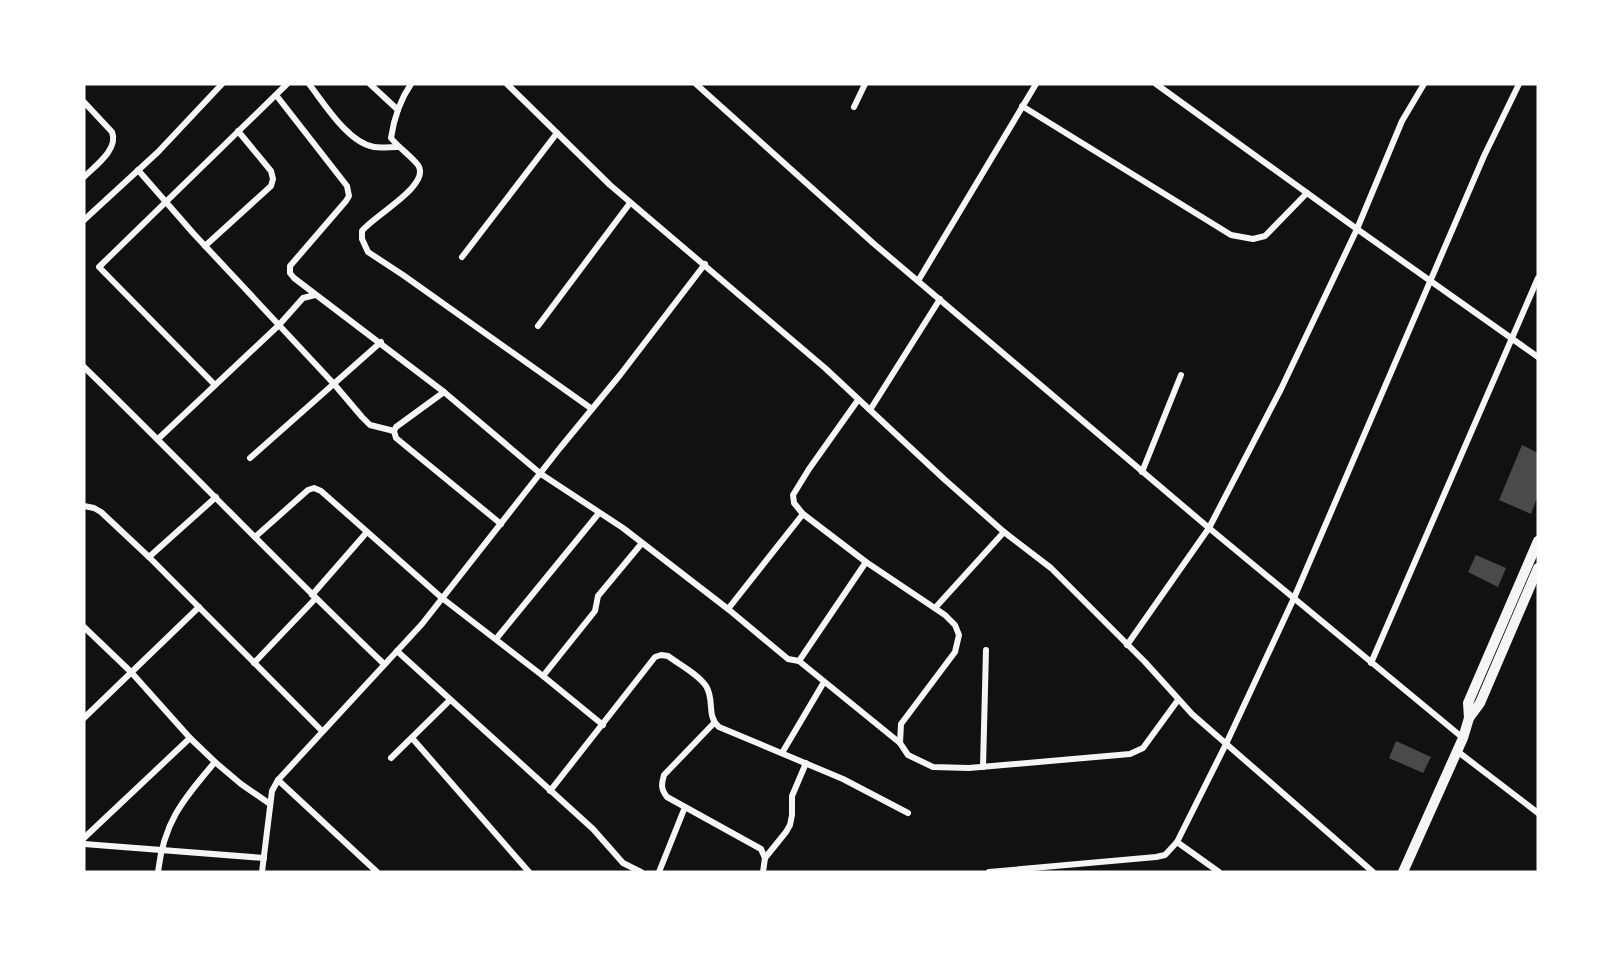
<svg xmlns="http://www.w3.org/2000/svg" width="1622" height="956" font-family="'Space Grotesk',sans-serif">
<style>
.building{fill:#4a4a4a}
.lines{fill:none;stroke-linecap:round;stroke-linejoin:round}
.minor{stroke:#f5f5f5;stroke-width:6}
.tertiary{stroke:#f5f5f5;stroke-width:10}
</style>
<rect width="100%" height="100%" fill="#111"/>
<g class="building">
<polygon points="1522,445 1538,453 1538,495 1531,514 1499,500"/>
<polygon points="1476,555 1506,568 1498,587 1468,572"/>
<polygon points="1396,741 1431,757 1423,773 1389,758"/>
</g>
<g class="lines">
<g class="minor">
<path d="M309 84C324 103 348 143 374 147 381 148 390 147 398 147"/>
<polyline points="370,84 398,110"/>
<path d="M411 84C400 100 394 118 391 138 399 148 410 155 418 165 432 185 373 216 362 231V239L368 252 403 275 592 409"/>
<polyline points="507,84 610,185 825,368 944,479 1004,532 1051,568 1145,662 1192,714 1373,872"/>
<polyline points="696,84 873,243 1209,528 1463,738"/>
<polyline points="1156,84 1357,229 1538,357"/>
<polyline points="276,95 347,186 349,196 346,201 290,266 290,273 294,278 444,392 541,474 623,528 728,609 788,659 799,661 866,562"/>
<path d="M84 102 112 132C119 149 95 166 84 177"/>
<polyline points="1022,106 1231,235 1253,239 1265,236 1307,193"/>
<polyline points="854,107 865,84"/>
<polyline points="138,170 193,233 334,384 362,417 370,425 394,431"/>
<polyline points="84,220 158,152 222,84"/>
<polyline points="205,246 271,186 273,179 271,171 238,131"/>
<polyline points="462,257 557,133"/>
<polyline points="918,281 1036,84"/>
<polyline points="538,326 630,203"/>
<path d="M84 367C185 465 282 567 384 664"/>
<polyline points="215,385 99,267 287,84"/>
<polyline points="444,392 396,427 394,431 396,438 501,524"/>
<polyline points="858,400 809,469 793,495 794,503 803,514 866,562 945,615 955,625 959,635 955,652 901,724 900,743 908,755 933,767 969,768 1130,754 1143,748 1178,700"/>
<polyline points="870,410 940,299"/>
<polyline points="158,439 279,325 303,298 315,295"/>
<polyline points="250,458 381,342"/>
<polyline points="1142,472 1181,375"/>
<polyline points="84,506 94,508 101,512 149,557 322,731"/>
<polyline points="255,537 308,490 314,488 321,491 442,598 543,676 603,725"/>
<polyline points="149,557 216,497"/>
<polyline points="312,595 367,532"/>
<polyline points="935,608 1004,532"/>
<polyline points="728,609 803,514"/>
<polyline points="84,627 131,672 190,738 215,762 241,784 270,804"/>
<polyline points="496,639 599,513"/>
<polyline points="1127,645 1209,528 1281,389 1357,229 1402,121 1424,84"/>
<polyline points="397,651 593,829 623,863 641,872"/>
<polyline points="799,661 900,743"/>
<polyline points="254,663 315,599"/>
<polyline points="1371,663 1538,278"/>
<polyline points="543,676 595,611 598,596 642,543"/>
<polyline points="84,718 199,607"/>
<path d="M714 723 664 775C661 785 661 789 667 797L761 849 765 858 763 872"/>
<polyline points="412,738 529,872"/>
<polyline points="1457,751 1538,813"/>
<polyline points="782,753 824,682"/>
<polyline points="391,758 450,700"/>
<polyline points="983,767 986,650"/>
<polyline points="278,780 377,872"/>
<path d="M550 791 655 657 661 655 668 656C680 665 698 674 706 686 715 700 706 716 719 727L843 779 908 813"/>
<polyline points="84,838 190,738"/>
<polyline points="1177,842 1219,872"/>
<polyline points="84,844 264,858"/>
<polyline points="765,858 786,832 790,825 792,815 792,796 806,763"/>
<path d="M158 872C164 821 183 800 215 762"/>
<polyline points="262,872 272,791 278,780 422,624 560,448 620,375 705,264"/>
<polyline points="659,872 685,807"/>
<polyline points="989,872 1156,857 1165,855 1177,842 1226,744 1294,598 1484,156 1519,84"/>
</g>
<g class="tertiary">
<polyline points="1469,718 1468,703 1538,541"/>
<polyline points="1403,872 1463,738 1469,718 1480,703 1538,568"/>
</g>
</g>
<rect width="1622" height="956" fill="none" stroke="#ffffff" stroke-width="171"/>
</svg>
